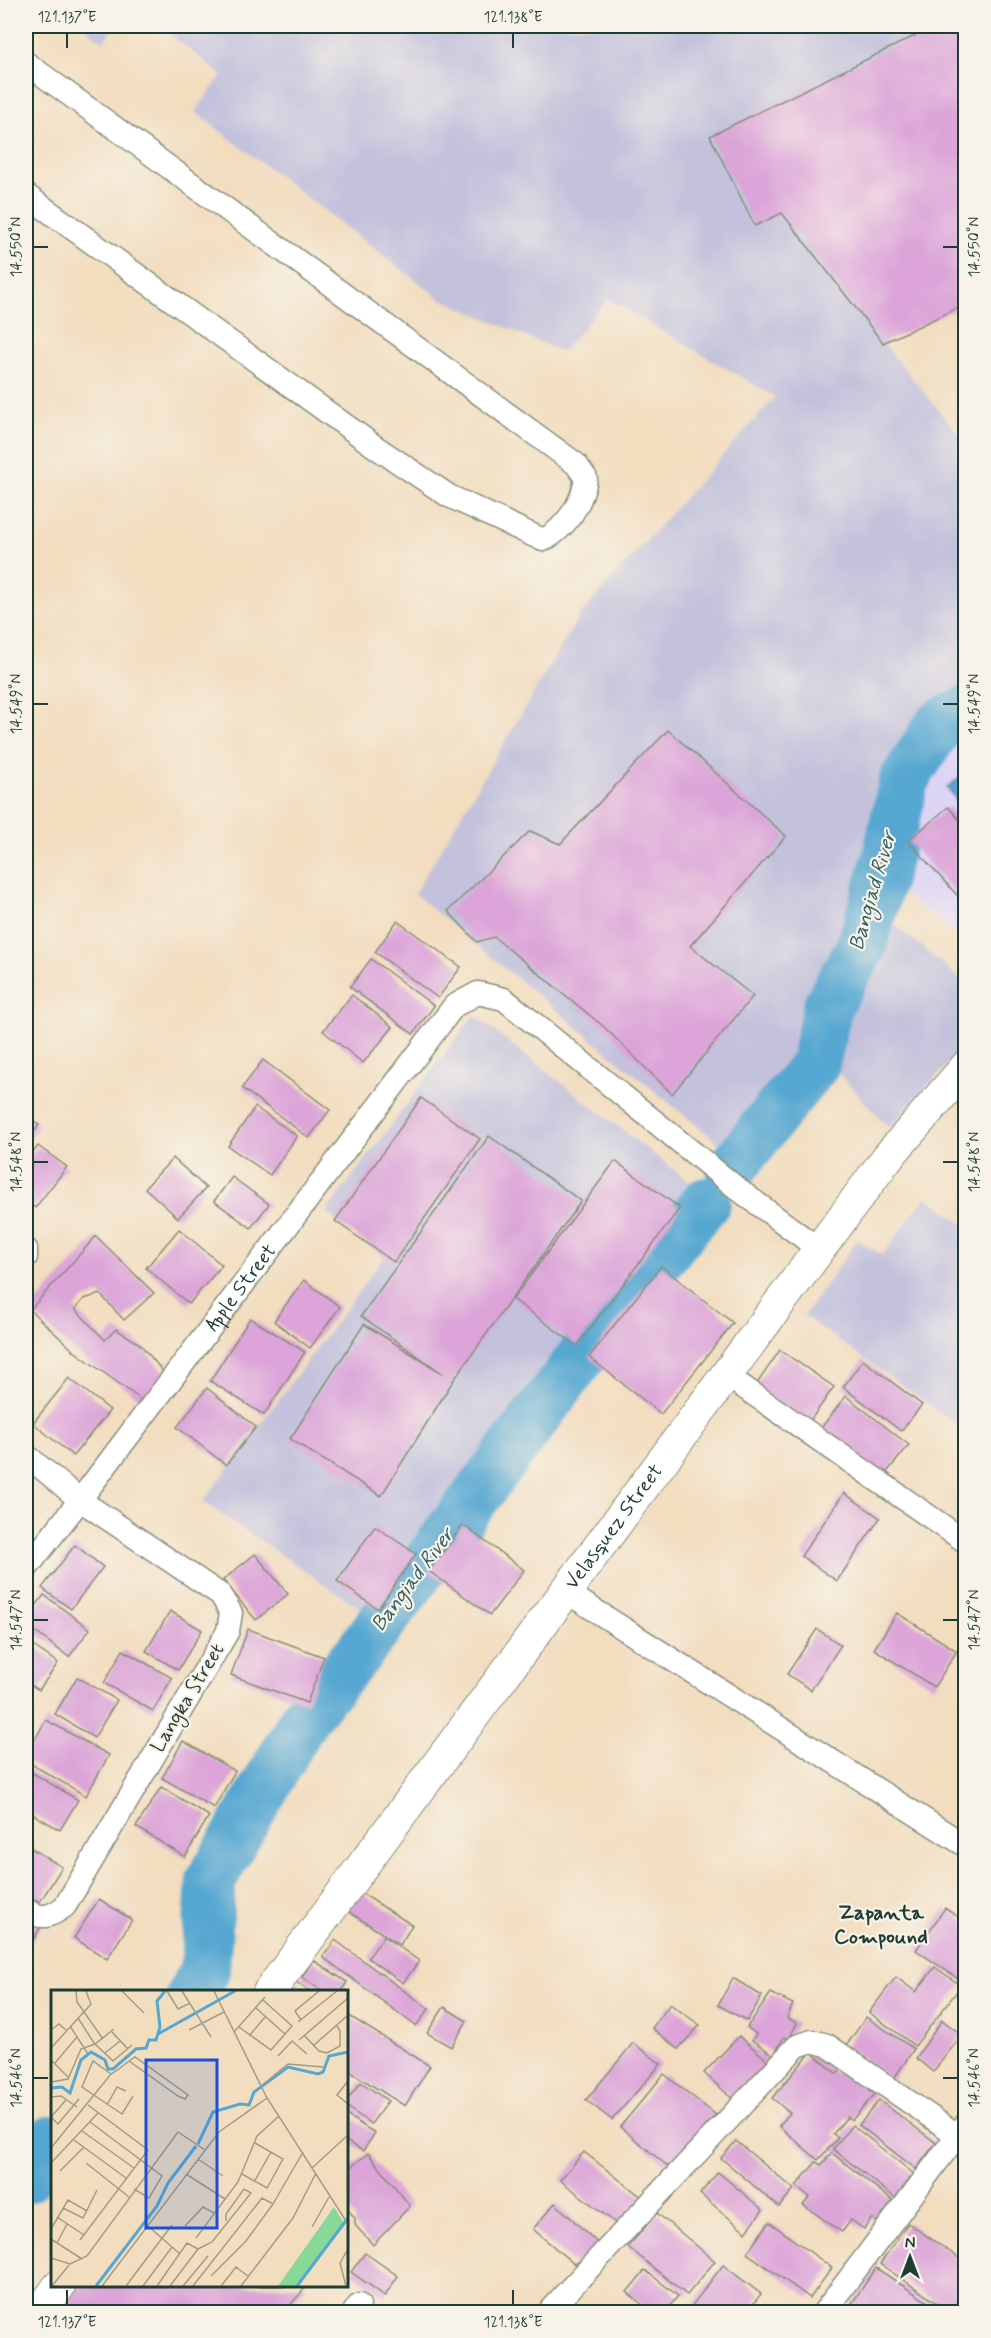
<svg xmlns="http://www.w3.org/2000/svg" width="991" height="2338" font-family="Mynerve,sans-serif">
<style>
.built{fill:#ded5f5}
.industrial{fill:#c3c1db}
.water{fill:#57a7d1;stroke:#3b7282;stroke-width:1.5}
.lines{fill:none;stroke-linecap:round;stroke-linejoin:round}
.river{stroke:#57a7d1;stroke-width:50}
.building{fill:#dca4d8}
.street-casing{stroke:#888d7a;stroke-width:25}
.secondary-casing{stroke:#888d7a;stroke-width:34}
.street{stroke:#fff;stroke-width:22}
.secondary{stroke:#fff;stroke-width:32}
.ticks{fill:none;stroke:#1f3d34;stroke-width:2}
.labels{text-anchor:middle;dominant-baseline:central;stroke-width:4.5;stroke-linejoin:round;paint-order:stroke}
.street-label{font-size:20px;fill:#1f3d34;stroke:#f7f3e8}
.water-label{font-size:21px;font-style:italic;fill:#305d63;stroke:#f7f3e8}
.neighbourhood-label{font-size:21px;font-weight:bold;fill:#1f3d34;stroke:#f7f3e8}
.inset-river{fill:none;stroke:#57a7d1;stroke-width:3}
.inset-road{fill:none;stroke:#9e9d87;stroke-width:1.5}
.view{fill:#1d4ed8;fill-opacity:0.15;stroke:#1d4ed8;stroke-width:3}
.inset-edge{fill:none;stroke:#1f3d34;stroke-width:3}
.neatline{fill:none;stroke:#1f3d34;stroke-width:2}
.ticks-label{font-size:15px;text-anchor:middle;fill:#1f3d34}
</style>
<rect width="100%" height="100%" fill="#f7f3e8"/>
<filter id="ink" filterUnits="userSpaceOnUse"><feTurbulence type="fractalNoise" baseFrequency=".0167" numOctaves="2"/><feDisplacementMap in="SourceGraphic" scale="12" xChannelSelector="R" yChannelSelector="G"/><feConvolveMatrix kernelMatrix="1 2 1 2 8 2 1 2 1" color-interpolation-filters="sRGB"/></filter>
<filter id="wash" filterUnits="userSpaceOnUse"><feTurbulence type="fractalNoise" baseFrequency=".008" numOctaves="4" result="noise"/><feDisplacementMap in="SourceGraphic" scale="24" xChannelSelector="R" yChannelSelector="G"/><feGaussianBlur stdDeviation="1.35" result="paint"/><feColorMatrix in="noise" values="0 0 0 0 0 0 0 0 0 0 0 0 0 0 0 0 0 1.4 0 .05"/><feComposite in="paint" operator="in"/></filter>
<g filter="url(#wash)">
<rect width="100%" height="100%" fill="#f2ddbf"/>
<polygon class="built" points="965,719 965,942 888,881 918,770 949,728"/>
<g class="industrial">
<polygon points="83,26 116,26 103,41"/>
<polygon points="160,26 965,26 965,304 883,343 965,442 965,695 942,705 901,760 885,826 849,945 811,1008 803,1056 727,1150 414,894 580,615 775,397 608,299 562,352 439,298 195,112 222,75"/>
<polygon points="880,912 965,983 965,1045 889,1128 826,1060 839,1002 869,951"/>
<polygon points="474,1015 700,1190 372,1616 203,1502 384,1257 326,1212"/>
<polygon points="926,1197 965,1225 965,1430 804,1316 857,1240 882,1255"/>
</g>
<polygon class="water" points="965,773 965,810 947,788"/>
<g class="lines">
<g class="river">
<polyline points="731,1169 815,1064 828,1005 862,945 887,858 904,780 940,724 966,711"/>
<polyline points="192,1992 205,1971 211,1880 307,1714 360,1651 597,1336 706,1202"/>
<polyline points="26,2178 52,2140"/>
</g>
</g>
<g id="blocks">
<g class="building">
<polygon points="935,26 966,26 966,123 963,124 966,129 966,304 883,343 782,213 755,226 710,136"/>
<polygon points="668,730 786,836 690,946 753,996 672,1094 603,1026 494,937 477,942 448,911 530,831 560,844"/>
<polygon points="948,807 966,827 966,905 908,841"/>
<polygon points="397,921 461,967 438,998 375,952"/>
<polygon points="371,959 434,1006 413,1034 350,987"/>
<polygon points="352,995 393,1027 363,1063 323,1031"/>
<polygon points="263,1060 330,1110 309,1138 242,1088"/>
<polygon points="421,1098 480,1139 394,1262 335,1221"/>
<polygon points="255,1107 297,1136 270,1175 228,1146"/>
<polygon points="26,1115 39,1125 26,1144"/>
<polygon points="489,1136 581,1201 453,1381 381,1496 290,1439 364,1324 442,1373 361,1316"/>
<polygon points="38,1146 67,1167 35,1208 26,1200 26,1162"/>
<polygon points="173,1158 206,1188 178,1218 145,1188"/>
<polygon points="615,1161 680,1208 577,1346 513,1299"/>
<polygon points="232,1177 269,1204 251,1228 214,1201"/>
<polygon points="179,1229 222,1265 189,1304 146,1268"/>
<polygon points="96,1236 154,1293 124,1320 100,1294 84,1299 75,1309 105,1340 116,1329 140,1344 165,1374 143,1401 74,1351 30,1310"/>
<polygon points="661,1266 733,1323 661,1414 589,1357"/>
<polygon points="304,1280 340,1307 310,1348 274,1321"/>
<polygon points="250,1318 305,1352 264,1415 210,1381"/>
<polygon points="780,1350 834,1387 807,1425 754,1388"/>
<polygon points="863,1360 922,1405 901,1431 843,1387"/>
<polygon points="69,1378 110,1410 73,1456 33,1423"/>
<polygon points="207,1388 256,1427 226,1465 177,1427"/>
<polygon points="846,1396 909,1445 883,1477 821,1428"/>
<polygon points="844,1493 880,1518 837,1581 801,1556"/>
<polygon points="463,1525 524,1570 490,1615 429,1571"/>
<polygon points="375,1526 416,1554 378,1609 337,1581"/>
<polygon points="75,1545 103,1567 71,1609 42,1588"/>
<polygon points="255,1554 288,1594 256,1620 223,1580"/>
<polygon points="44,1595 90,1629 69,1657 26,1625 26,1619"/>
<polygon points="170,1611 202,1630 178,1670 146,1651"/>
<polygon points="897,1613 957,1651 934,1687 874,1649"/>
<polygon points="248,1629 324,1657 307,1703 231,1675"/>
<polygon points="817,1629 841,1645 811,1690 787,1674"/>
<polygon points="26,1641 58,1663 39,1690 26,1682"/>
<polygon points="123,1650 172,1678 153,1711 104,1683"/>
<polygon points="77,1677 117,1700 94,1738 55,1714"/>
<polygon points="46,1720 109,1755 86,1796 26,1761 26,1755"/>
<polygon points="183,1741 235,1771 214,1808 162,1778"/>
<polygon points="26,1769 78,1800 60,1830 26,1810"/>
<polygon points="161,1787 209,1816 185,1857 136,1827"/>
<polygon points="26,1845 62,1867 40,1902 26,1894"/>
<polygon points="358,1891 412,1925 400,1945 346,1910"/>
<polygon points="99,1899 132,1920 107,1959 74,1938"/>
<polygon points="945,1908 966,1922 966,1984 916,1950"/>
<polygon points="26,1915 42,1925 26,1952"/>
<polygon points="384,1936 419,1961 403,1983 368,1958"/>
<polygon points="335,1940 429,2009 416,2026 323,1957"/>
<polygon points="313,1960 347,1982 341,1992 324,1992 302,1977"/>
<polygon points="935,1967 961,1986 915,2046 869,2012 896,1977 916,1992"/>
<polygon points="733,1978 762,1996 747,2021 718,2005"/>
<polygon points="293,1980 311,1992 285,1992"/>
<polygon points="771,1993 793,2004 787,2018 797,2023 789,2039 784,2037 774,2055 752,2040 756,2034 747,2027"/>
<polygon points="670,2004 700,2025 678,2049 652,2028"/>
<polygon points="444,2007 467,2021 451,2047 427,2033"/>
<polygon points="346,2014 430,2066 405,2106 346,2069"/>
<polygon points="866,2017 914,2049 893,2080 846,2046"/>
<polygon points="942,2020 962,2035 933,2072 916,2058"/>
<polygon points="739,2036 772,2064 735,2101 704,2073"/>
<polygon points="633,2043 661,2064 612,2120 586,2100"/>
<polygon points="811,2052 837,2074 843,2067 875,2094 852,2120 847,2117 833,2134 838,2138 818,2160 779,2126 790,2113 772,2098"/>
<polygon points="664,2074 716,2115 670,2168 620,2127"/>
<polygon points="361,2082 388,2101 371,2124 346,2106 346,2101"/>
<polygon points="879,2100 936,2143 916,2169 859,2125"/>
<polygon points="346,2115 375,2133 363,2151 346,2141"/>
<polygon points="852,2125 914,2174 895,2198 833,2149"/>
<polygon points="736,2141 794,2189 779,2207 721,2158"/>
<polygon points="584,2152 644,2199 622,2228 560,2180"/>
<polygon points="368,2153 410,2206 373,2245 355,2225 355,2218 346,2207 346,2171"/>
<polygon points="832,2153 893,2201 877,2222 872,2218 864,2229 851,2220 842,2232 803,2205 810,2197 796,2186 816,2162 821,2165"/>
<polygon points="718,2172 763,2210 746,2232 700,2194"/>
<polygon points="555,2203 604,2249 574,2264 533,2229"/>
<polygon points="657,2213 715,2261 687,2295 628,2247"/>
<polygon points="769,2222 832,2268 810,2298 747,2253"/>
<polygon points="908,2223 966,2263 966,2288 950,2312 880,2264"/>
<polygon points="365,2253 398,2276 385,2296 351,2272"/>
<polygon points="723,2265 761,2294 747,2312 687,2312"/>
<polygon points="876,2268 943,2312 846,2312"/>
<polygon points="645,2270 678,2296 665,2312 651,2312 627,2292"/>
<polygon points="72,2286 307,2286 284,2312 57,2312"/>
<polygon points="593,2305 602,2312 586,2312"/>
</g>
</g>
</g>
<g filter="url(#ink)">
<use href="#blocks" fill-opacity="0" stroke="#888d7a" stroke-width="1.5"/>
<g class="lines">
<defs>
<g id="street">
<path d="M26 63 576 464 586 478C583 502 565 530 543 540L449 496 377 448 26 195"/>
<polyline points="26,1249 26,1257"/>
<polyline points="726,1375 966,1542"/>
<path d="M26 1455 80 1500 221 1595 231 1613 228 1631 65 1906C51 1917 41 1920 26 1910"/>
<path id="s1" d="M26 1569 80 1500 454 1006 478 993 504 999 739 1190 820 1250"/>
<polyline points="566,1592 966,1846"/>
<polyline points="551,2309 797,2046 812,2041 827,2045 957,2135"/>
<polyline points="354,2312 359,2305"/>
<polyline points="824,2312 965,2125"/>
</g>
<g id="secondary">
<path id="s2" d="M269 1992 887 1158 966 1067"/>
<polyline points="40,2312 59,2286"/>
</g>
</defs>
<use href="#street" class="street-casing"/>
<use href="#secondary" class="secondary-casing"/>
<use href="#street" class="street"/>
<use href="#secondary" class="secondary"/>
</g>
</g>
<path class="ticks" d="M67 33V48M513 33V48M33 247H48M943 247H958M33 704H48M943 704H958M33 1162H48M943 1162H958M33 1620H48M943 1620H958M33 2078H48M943 2078H958M67 2290V2305M513 2290V2305"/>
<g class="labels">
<g class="street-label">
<text stroke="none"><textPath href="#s1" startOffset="354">Apple Street</textPath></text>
<text stroke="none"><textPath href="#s2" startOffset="579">Velasquez Street</textPath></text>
<text transform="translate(188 1698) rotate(-59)">Langka Street</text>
</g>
<g class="water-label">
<text transform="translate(873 891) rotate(-74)">Bangiad River</text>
<text transform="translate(413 1580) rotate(-53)">Bangiad River</text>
</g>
<g class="neighbourhood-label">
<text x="881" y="1913">Zapanta<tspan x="881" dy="24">Compound</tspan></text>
</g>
</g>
<g transform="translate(51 1990)">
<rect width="297" height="297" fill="#f2ddbf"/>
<path d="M283 217 293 233 245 296H227Z" fill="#88d898"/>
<path class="inset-river" d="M107 44 184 1M0 98 11 97 19 103 30 70 40 62 54 70 57 79H62L85 59 95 58 98 50H105L109 37 106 11 114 1M147 154 162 122 189 114 198 115 203 102 237 77 267 84 272 82 278 66 297 62M45 296 106 216 117 193 145 156M246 296 297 228"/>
<path class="inset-road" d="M25 1 26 12 52 49M71 1 93 23M116 1 127 19 139 13M131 1 160 47M163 1 216 108 297 234M205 18 234 44M27 28 43 53 62 71 81 55M250 30 244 21 268 1M247 32 286 1M19 36 37 64M188 37 220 60 241 36 212 10M0 40 8 34 15 40M138 40 173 22M61 42 77 59M183 42 214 7M253 45 268 61 276 63 289 56V41L286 36M198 46 214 27M248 50 297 8M262 56 296 26M0 58 40 14 35 1M54 63 69 51M227 66 241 51 256 64M0 70 17 87M4 73 26 47M60 84 42 71 31 97 71 124 82 106M297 91 286 105 297 114M0 92 17 89 30 59 44 54 63 39M210 96 237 74 272 77M0 107 10 106 26 117M56 115 66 97 75 101M0 127 7 134 28 109M0 127 15 110M39 132 111 186 98 208 83 199M31 141 83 178M23 150 75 188M0 158 60 84 68 79 74 74 84 67 137 105 134 109 127 106 78 71M147 169 172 186M0 173 47 123M35 173 78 207M261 178 297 145M9 181 33 157M135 184 174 209M191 184 216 198 232 169 204 153M203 192 220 162M12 218 32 228 46 200M6 227 33 245M97 236 129 264M134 236 152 217 163 223M261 237 278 207M0 239 17 210 36 221M145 248 187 192 206 146 228 126M0 249 31 269M29 250 97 160 37 115M6 253 16 234M147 259 161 252 200 203 193 199 175 224V231M0 268 19 274 36 266 127 142 154 160M160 286 195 251 222 214M1 296 18 275M51 296 168 142 216 108M75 296 121 235M92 296 121 257M106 296 136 253 147 259M119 296 147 259M132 296 157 266M142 296 211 208 222 214 252 162M170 296 185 277 198 287M190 296 242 228 265 183M295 296 289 273 297 259"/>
<path class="view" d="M95 70H166V238H95Z"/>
<rect width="297" height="297" class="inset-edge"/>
</g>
<rect width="991" height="2338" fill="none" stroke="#f7f3e8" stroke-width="66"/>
<g transform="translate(910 2257)" stroke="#f7f3e8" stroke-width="4.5" paint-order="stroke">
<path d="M0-4.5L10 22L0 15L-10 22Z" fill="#1f3d34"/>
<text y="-9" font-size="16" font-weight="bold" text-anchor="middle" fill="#1f3d34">N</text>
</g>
<rect x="33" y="33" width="925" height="2272" class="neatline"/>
<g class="ticks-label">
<text x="67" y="22">121.137°E</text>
<text x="513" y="22">121.138°E</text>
<text transform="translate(16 247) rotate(-90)" y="5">14.550°N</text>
<text transform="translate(974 247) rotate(-90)" y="5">14.550°N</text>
<text transform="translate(16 704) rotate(-90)" y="5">14.549°N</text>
<text transform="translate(974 704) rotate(-90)" y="5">14.549°N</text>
<text transform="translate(16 1162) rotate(-90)" y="5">14.548°N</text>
<text transform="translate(974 1162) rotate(-90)" y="5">14.548°N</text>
<text transform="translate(16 1620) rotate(-90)" y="5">14.547°N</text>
<text transform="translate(974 1620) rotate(-90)" y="5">14.547°N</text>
<text transform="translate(16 2078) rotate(-90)" y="5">14.546°N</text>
<text transform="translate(974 2078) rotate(-90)" y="5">14.546°N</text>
<text x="67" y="2327">121.137°E</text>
<text x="513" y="2327">121.138°E</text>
</g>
</svg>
